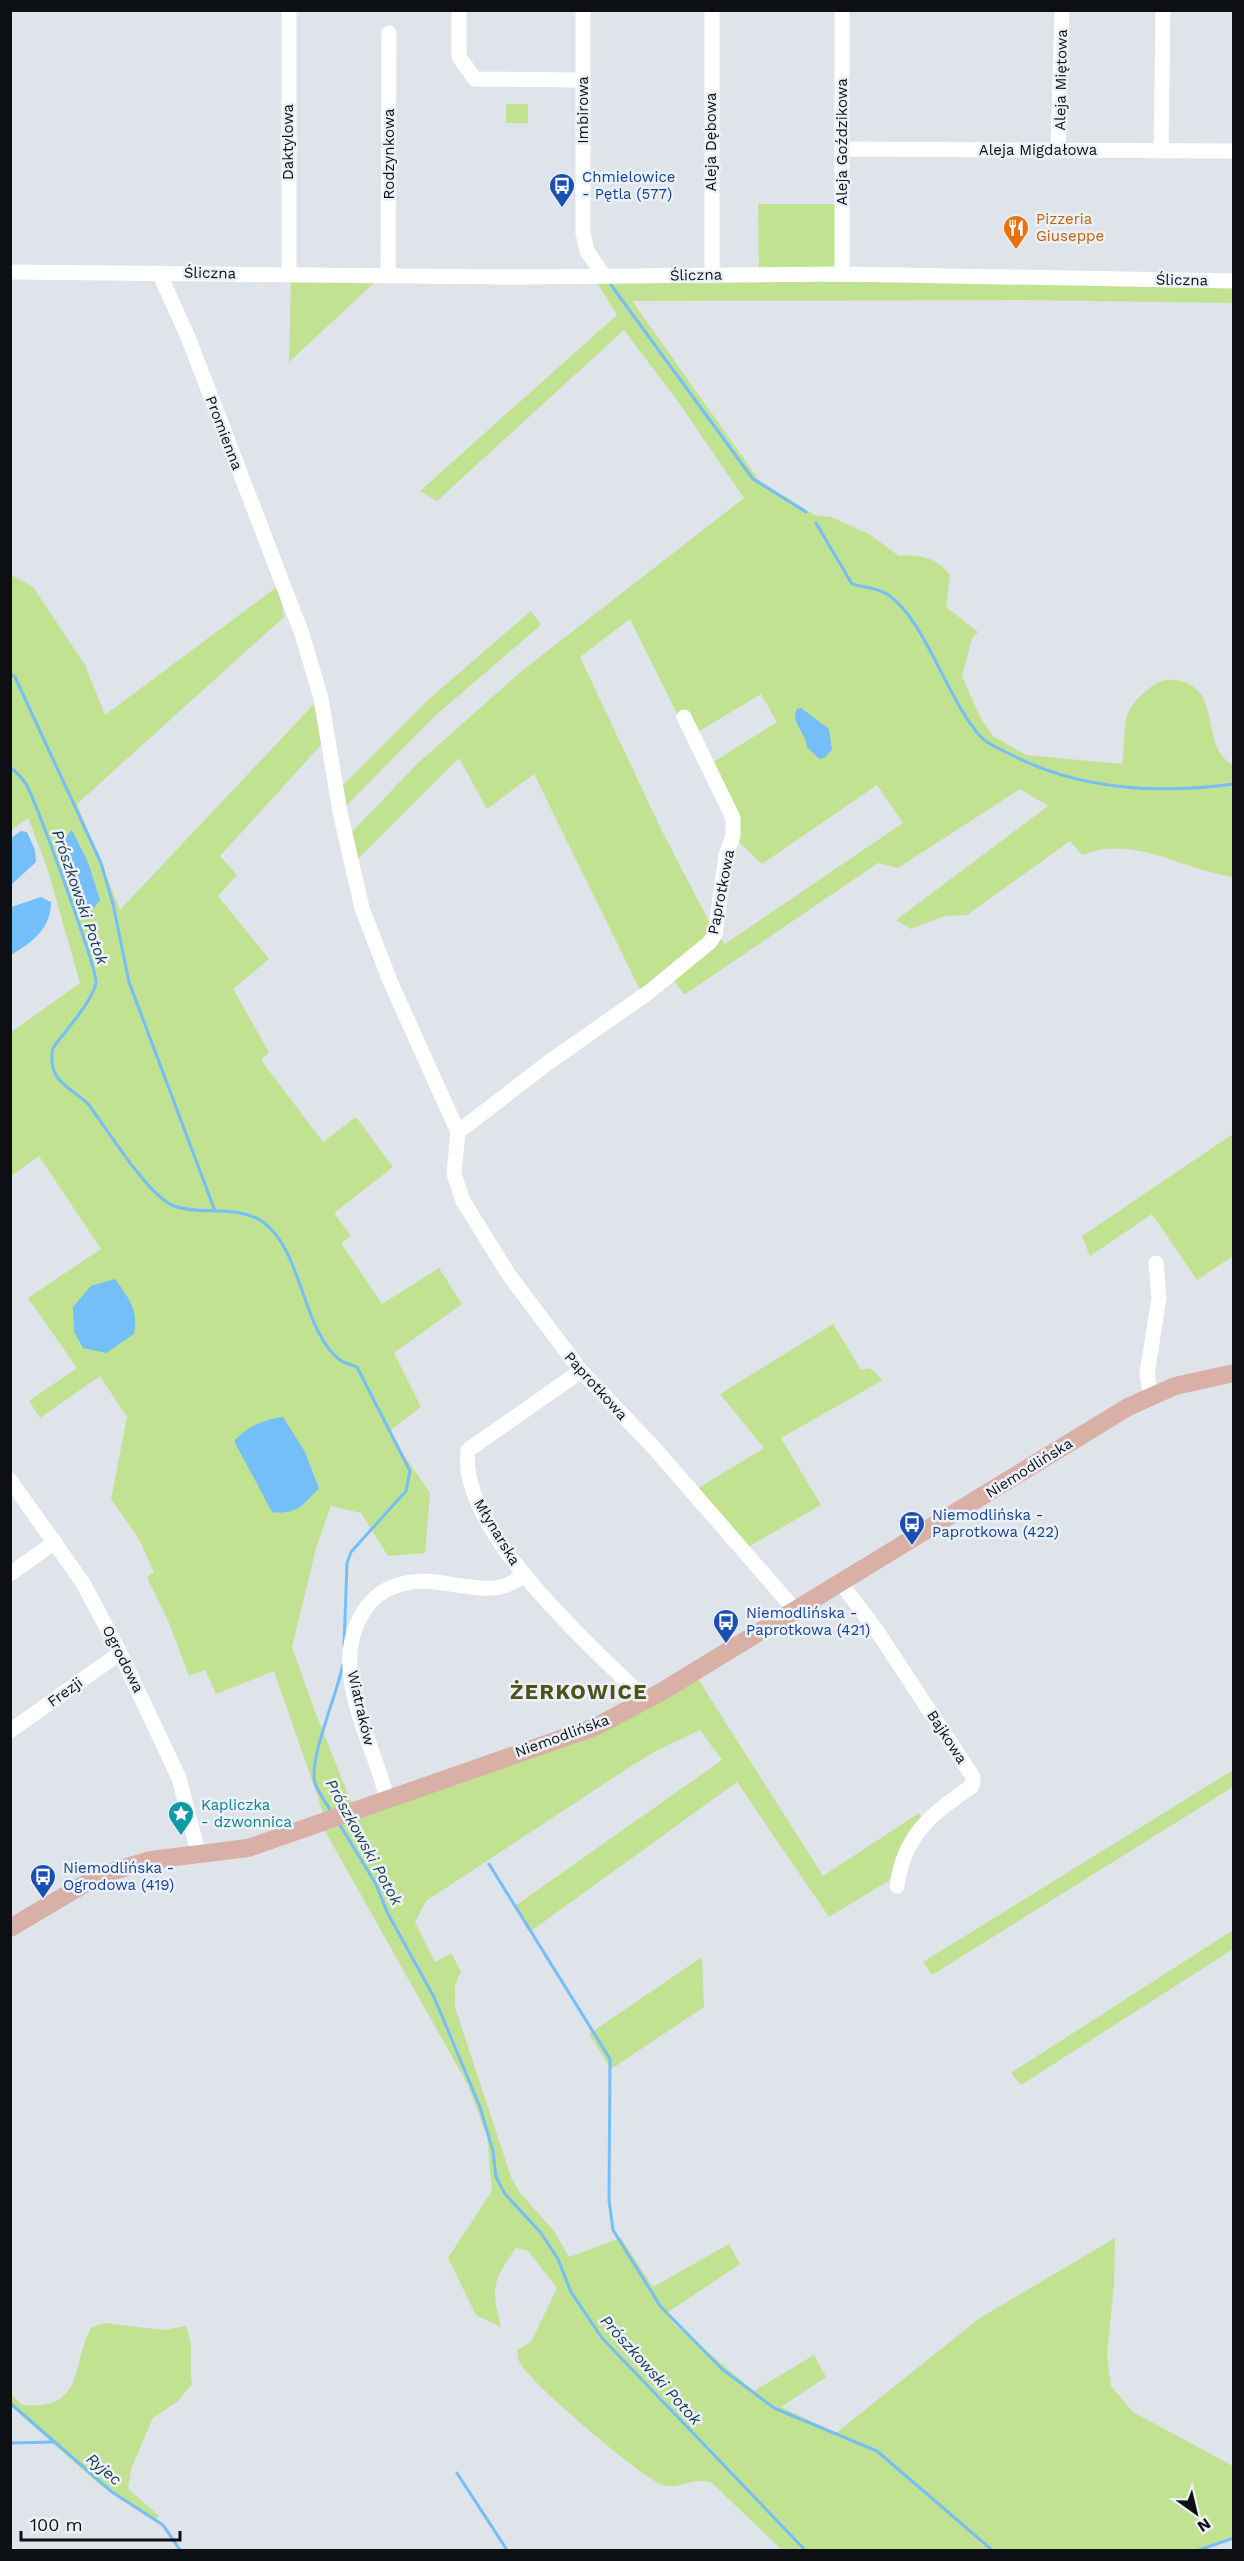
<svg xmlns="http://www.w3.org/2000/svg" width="1244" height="2561" font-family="'Work Sans',sans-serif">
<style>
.green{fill:#c1e290;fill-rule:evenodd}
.water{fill:#74bef9}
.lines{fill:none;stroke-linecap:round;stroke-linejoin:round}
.stream{stroke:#74bef9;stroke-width:3}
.minor{stroke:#fff;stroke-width:15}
.major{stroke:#d9b0a6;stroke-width:18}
.labels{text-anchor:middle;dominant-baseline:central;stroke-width:5;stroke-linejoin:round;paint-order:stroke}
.street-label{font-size:15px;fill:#0e0f12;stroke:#ecf1f7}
.transit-label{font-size:15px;fill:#164399;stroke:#ecf1f7;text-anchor:start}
.food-label{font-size:15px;fill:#c56008;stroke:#ecf1f7;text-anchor:start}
.culture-label{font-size:15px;fill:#0d838f;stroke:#ecf1f7;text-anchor:start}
.water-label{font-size:16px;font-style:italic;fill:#193850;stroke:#ecf1f7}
.district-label{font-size:21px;font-weight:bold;letter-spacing:1.5px;fill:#4f5217;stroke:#ecf1f7}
</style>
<rect width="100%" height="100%" fill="#dfe3ea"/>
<g class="green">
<rect x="506" y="104" width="22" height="19"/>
<polygon points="758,204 836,204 836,270 759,269"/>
<path d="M664 280 1233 285V303L1023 300 632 301 759 480 814 515 831 517 869 534 899 556C919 554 938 558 950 575L946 607 978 632 972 638 962 676 980 717 993 736 1026 755 1122 764C1128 723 1117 711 1155 684 1162 679 1173 679 1181 681 1224 694 1198 744 1233 765V877C1183 870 1134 834 1082 855L1070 841 967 915 945 916 911 929 896 920 1048 806 1020 789 898 868 878 863 684 995 671 976 643 996 534 774 487 809 459 758 357 860 350 834 417 764 523 670 744 498 679 403 624 330 437 501 420 491 617 315 597 283ZM630 619 690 740 696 733 761 694 777 722 712 763 733 836 762 864 877 785 903 823 725 944 715 933 662 831 580 657Z"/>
<polygon points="291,281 375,282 289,362"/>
<path d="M11 575 33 587 85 665 105 715 278 586 284 617 77 804 120 910 314 704 322 744 220 856 237 875 218 896 269 959 233 989 269 1052 261 1060 323 1142 356 1117 393 1167 334 1213 351 1236 341 1243 382 1304 439 1268 462 1304 394 1353 421 1407 388 1432 430 1493 425 1553 388 1556 361 1513 331 1506 316 1548 292 1647 316 1714 352 1804 324 1815 274 1671 216 1694 205 1670 189 1676 169 1623 147 1577 154 1572 139 1539 111 1499 127 1417 100 1376 40 1418 29 1401 77 1368 28 1298 101 1249 39 1156 11 1176 10 1033 80 983 47 867 28 818 11 830ZM305 1452 319 1488 272 1512 256 1480Z"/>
<polygon points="531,611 541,625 435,716 345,807 340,788 429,699"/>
<polygon points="1233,1134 1233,1256 1197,1280 1152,1214 1090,1256 1082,1236"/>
<polygon points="833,1324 861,1370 870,1368 883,1380 781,1438 821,1505 748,1547 692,1492 764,1448 720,1394"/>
<path d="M698 1679 823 1876 919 1813 925 1823 898 1875 829 1917 737 1782 531 1931 515 1906 722 1760 700 1730 656 1751 628 1768 426 1901 415 1922 435 1962 451 1953 461 1971 455 1986V2007L511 2177 520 2193 554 2231 569 2257 621 2238 653 2287 729 2244 740 2264 667 2313 673 2323 754 2391 814 2355 826 2377 781 2407 836 2433 980 2318 1115 2238 1114 2285 1107 2355 1111 2386 1133 2412 1233 2466V2537L1197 2550H782L712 2483C692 2476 681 2490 663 2485 643 2479 530 2383 520 2363 518 2360 518 2354 517 2350L531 2342 557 2288 528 2251 516 2248C492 2282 491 2287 501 2327L476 2315 448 2258 492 2191 487 2137 468 2085 325 1831Z"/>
<polygon points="1233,1770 1233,1787 932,1975 923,1962"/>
<polygon points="1233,1930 1233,1949 1021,2085 1011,2073"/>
<polygon points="702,1957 704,2007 611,2069 589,2034"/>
<path d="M104 2323 163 2330 186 2326C196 2353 188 2361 192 2384L178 2401 153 2418 131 2469 128 2489 159 2516 156 2520 101 2486 11 2406V2394L22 2405C86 2410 70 2368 91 2328Z"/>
</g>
<g class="water">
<path d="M801 708 829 729 832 750 824 758 819 759 807 747C806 732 790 722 797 709Z"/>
<path d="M72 830 88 862 100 900 94 908 89 909C79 892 52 845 72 830Z"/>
<polygon points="21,831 27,832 35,850 36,862 11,885 11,838"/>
<path d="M41 897 51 902C51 929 32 942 11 955V907Z"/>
<path d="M115 1279C129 1298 139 1311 134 1334L106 1353 83 1348 74 1332 73 1307 91 1286Z"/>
<path d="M283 1417 305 1452 319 1488C303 1505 297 1515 272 1512L234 1441C249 1426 262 1420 283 1417Z"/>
</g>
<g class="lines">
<g class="stream">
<polyline points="611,285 753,479 806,512"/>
<path d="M816 523 852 584C863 587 878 588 887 594 925 618 947 701 982 738 989 745 1002 750 1010 754 1078 790 1159 794 1234 784"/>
<polyline points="10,674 15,677 101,863 113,904 129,982 215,1211"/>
<path d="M10 767C16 772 22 778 26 784 36 802 98 970 96 983 92 1002 65 1031 53 1048 51 1058 51 1069 58 1078 66 1089 80 1095 89 1105 107 1129 148 1196 174 1206 201 1216 238 1204 263 1222 303 1251 302 1331 340 1360 344 1363 352 1365 357 1367L410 1471 406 1491 351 1552 347 1563 344 1646"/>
<path d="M331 1811C326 1803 318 1792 315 1783 308 1760 338 1692 343 1664"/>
<polyline points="338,1822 376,1884 387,1912 434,1997 480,2107 493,2151 496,2177 505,2194 541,2233 558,2259 571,2292 602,2338 805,2550"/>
<polyline points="489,1864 610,2059 609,2200 613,2230 661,2307 722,2369 774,2408 877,2451 992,2550"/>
<polyline points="10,2403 112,2492 163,2525 180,2550"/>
<polyline points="10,2443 53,2442"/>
<polyline points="457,2473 507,2550"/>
<polyline points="1199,2550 1234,2538"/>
</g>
<g class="minor">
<polyline points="289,10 289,274"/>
<polyline points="459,10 459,57 475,79 583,80"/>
<polyline points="583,10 583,233 587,251 604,276"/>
<polyline points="712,10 712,274"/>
<polyline points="842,149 1234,151"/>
<polyline points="1058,150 1062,10"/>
<polyline points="1161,151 1163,10"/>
<polyline points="10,272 516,277 842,274 1234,281"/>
<polyline points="159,273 188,337 302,634 321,698 340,812 362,908 390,981 458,1132 454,1174 463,1201 509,1275 581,1371 655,1449 795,1610"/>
<polyline points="842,274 842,10"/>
<polyline points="388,275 389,33"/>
<polyline points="458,1132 549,1062 649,992 710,942 715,934 726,855 733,836 733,818 684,717"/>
<path d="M581 1371 468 1450C457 1531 594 1647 646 1701"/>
<polyline points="1151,1395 1147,1374 1159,1298 1156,1263"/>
<polyline points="10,1480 83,1583 120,1653 179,1778 199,1856"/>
<polyline points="10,1574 55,1542"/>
<path d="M840 1582 877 1631 973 1777 972 1786C932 1814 904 1834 897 1886"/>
<polyline points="10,1731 120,1653"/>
<path d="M387 1799C374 1741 326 1669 364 1611 377 1590 398 1582 422 1581 445 1581 483 1593 504 1586 511 1584 518 1579 524 1576"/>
</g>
<polyline class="major" points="10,1928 88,1882 117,1870 151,1860 248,1848 595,1727 661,1692 1128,1407 1175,1386 1234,1373"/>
</g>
<defs>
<symbol id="bus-pin" viewBox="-11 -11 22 30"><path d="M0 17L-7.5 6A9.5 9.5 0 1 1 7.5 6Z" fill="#1a4fb4" stroke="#ecf1f7"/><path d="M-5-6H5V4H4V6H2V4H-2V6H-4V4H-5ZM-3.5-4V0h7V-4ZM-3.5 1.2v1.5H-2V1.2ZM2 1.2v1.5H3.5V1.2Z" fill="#fff"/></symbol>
<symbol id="restaurant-pin" viewBox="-11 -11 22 30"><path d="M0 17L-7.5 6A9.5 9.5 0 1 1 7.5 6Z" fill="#e8710a" stroke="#ecf1f7"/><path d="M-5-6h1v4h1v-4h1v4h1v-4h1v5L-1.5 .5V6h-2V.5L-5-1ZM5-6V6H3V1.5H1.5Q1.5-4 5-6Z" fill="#fff"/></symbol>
<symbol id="sight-pin" viewBox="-11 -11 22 30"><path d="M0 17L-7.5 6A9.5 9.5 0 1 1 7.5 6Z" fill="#0f9aa8" stroke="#ecf1f7"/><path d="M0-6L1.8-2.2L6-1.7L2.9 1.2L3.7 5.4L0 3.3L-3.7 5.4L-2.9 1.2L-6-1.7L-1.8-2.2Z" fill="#fff"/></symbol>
</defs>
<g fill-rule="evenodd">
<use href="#bus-pin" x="547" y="171" width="30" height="40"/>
<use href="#restaurant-pin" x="1001" y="213" width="30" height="40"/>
<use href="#bus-pin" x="897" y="1509" width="30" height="40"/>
<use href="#bus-pin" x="711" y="1607" width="30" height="40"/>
<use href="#sight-pin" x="166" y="1799" width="30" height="40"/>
<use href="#bus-pin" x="28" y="1862" width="30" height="40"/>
</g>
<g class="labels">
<g class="street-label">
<text transform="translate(1061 80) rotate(-89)">Aleja Miętowa</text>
<text transform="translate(583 110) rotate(-90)">Imbirowa</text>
<text transform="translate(288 142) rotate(-90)">Daktylowa</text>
<text transform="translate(711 142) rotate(-90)">Aleja Dębowa</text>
<text transform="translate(842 142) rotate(-90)">Aleja Goździkowa</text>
<text x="1038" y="150">Aleja Migdałowa</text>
<text transform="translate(389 154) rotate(-90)">Rodzynkowa</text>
<text transform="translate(210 273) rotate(1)">Śliczna</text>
<text transform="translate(696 275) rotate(-1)">Śliczna</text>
<text transform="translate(1182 280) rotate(1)">Śliczna</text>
<text transform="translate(224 433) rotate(69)">Promienna</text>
<text transform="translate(721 892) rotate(-79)">Paprotkowa</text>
<text transform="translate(596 1386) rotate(48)">Paprotkowa</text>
<text transform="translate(1029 1468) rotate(-32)">Niemodlińska</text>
<text transform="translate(497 1532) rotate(59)">Młynarska</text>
<text transform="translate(123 1659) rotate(63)">Ogrodowa</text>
<text transform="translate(65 1692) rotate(-36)">Frezji</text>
<text transform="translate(361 1708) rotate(77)">Wiatraków</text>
<text transform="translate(562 1736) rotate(-20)">Niemodlińska</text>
<text transform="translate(947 1737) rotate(57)">Bajkowa</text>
</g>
<g class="transit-label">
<text x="582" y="177">Chmielowice<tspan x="582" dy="17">- Pętla (577)</tspan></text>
<text x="932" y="1515">Niemodlińska -<tspan x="932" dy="17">Paprotkowa (422)</tspan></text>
<text x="746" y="1613">Niemodlińska -<tspan x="746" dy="17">Paprotkowa (421)</tspan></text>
<text x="63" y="1868">Niemodlińska -<tspan x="63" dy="17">Ogrodowa (419)</tspan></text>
</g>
<g class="food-label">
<text x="1036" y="219">Pizzeria<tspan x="1036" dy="17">Giuseppe</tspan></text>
</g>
<g class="culture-label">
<text x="201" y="1805">Kapliczka<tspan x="201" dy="17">- dzwonnica</tspan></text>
</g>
<g class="water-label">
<text transform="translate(80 897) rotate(71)">Prószkowski Potok</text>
<text transform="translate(364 1842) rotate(61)">Prószkowski Potok</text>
<text transform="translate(651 2370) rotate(48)">Prószkowski Potok</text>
<text transform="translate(104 2469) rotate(40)">Ryjec</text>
</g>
<g class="district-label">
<text x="579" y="1691">ŻERKOWICE</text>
</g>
</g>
<rect width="1244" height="2561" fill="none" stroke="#0e0f12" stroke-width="24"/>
<g transform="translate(1196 2513) rotate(146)" stroke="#ecf1f7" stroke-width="4.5" paint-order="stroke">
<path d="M0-4.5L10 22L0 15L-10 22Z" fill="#0e0f12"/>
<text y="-9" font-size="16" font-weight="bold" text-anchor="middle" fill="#0e0f12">N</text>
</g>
<path d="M21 2531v9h159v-9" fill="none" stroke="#0e0f12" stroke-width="3"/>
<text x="30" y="2531" font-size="18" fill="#0e0f12" stroke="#ecf1f7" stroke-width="4.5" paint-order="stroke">100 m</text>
</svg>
